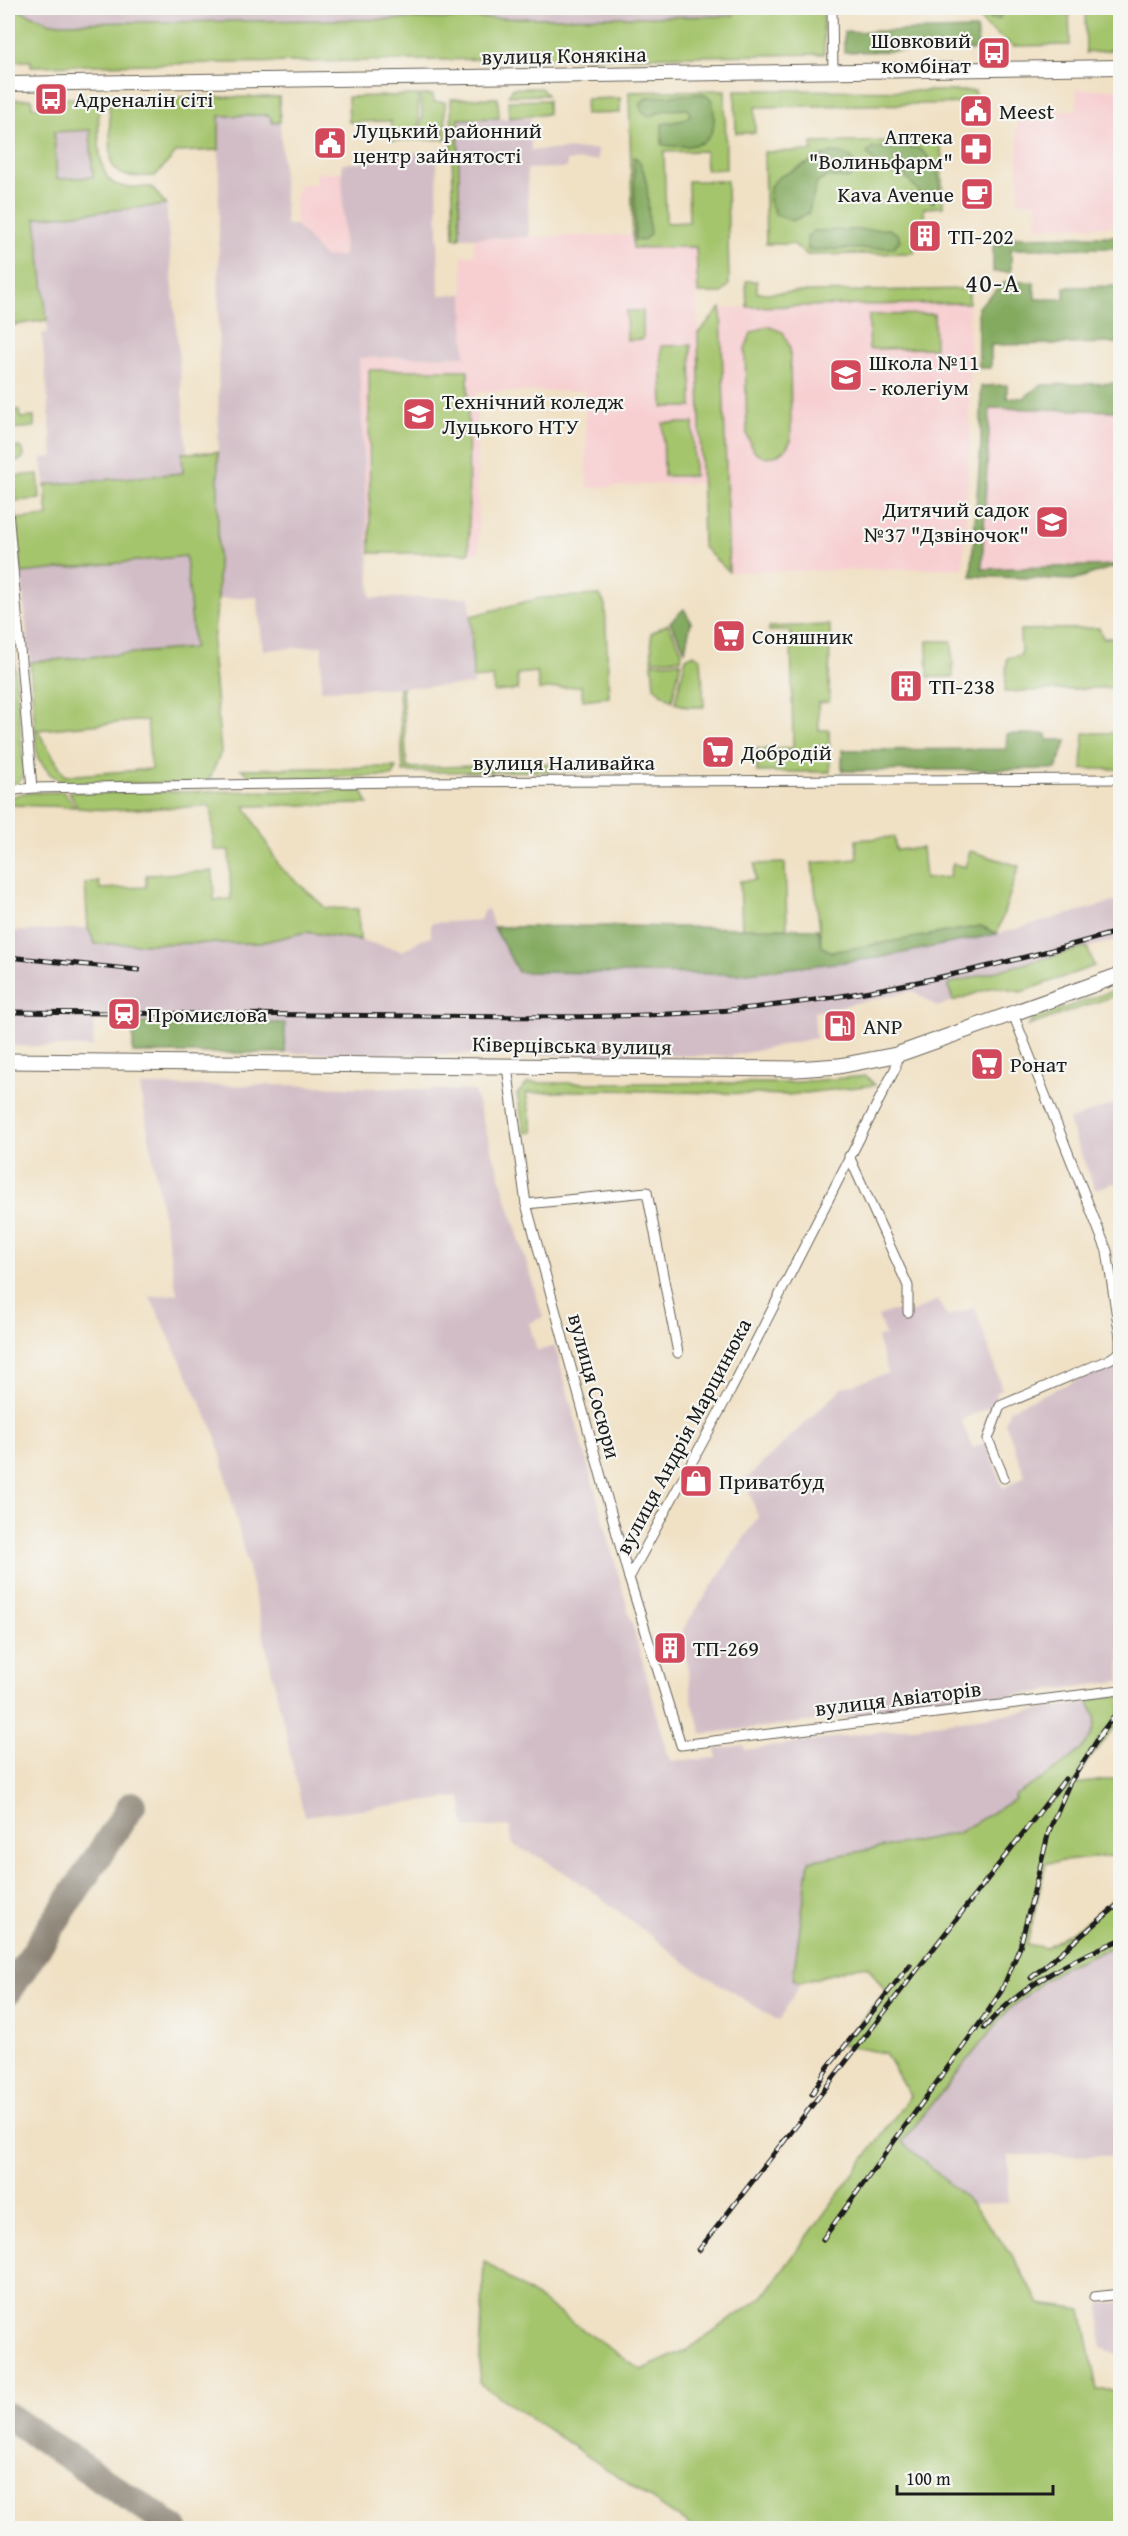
<svg xmlns="http://www.w3.org/2000/svg" width="1128" height="2536" font-family="'Gentium Book Plus',serif">
<style>
.built{fill:#f7cfd1}
.industrial{fill:#d2bdc6}
.green{fill:#a5c56d;stroke:#607044;stroke-width:1.5;fill-rule:evenodd}
.forest{fill:#84aa60;stroke:#50633e;stroke-width:1.5}
.lines{fill:none;stroke-linecap:round;stroke-linejoin:round}
.taxiway{stroke:#867e70;stroke-width:28}
.street-casing{stroke:#666157;stroke-width:11}
.secondary-casing{stroke:#666157;stroke-width:16}
.primary-casing{stroke:#666157;stroke-width:17}
.street{stroke:#fff;stroke-width:9}
.secondary{stroke:#fff;stroke-width:14}
.primary{stroke:#fff;stroke-width:15}
.rail-casing{stroke:#1c1c1c;stroke-width:5}
.rail{stroke:#f6f6f2;stroke-width:3;stroke-dasharray:9;stroke-linecap:butt}
.labels{text-anchor:middle;dominant-baseline:central;stroke-width:4.5;stroke-linejoin:round;paint-order:stroke}
.poi-label{font-size:22px;fill:#1c1c1c;stroke:#f6f6f2;text-anchor:start}
.street-label{font-size:22px;fill:#1c1c1c;stroke:#f6f6f2}
.quarter-label{font-size:26px;letter-spacing:1.5px;fill:#1c1c1c;stroke:#f6f6f2}
</style>
<rect width="100%" height="100%" fill="#f6f6f2"/>
<filter id="ink" filterUnits="userSpaceOnUse"><feTurbulence type="fractalNoise" baseFrequency=".0167" numOctaves="2"/><feDisplacementMap in="SourceGraphic" scale="12" xChannelSelector="R" yChannelSelector="G"/><feConvolveMatrix kernelMatrix="1 2 1 2 8 2 1 2 1" color-interpolation-filters="sRGB"/></filter>
<filter id="wash" filterUnits="userSpaceOnUse"><feTurbulence type="fractalNoise" baseFrequency=".008" numOctaves="4" result="noise"/><feDisplacementMap in="SourceGraphic" scale="24" xChannelSelector="R" yChannelSelector="G"/><feGaussianBlur stdDeviation="1.35" result="paint"/><feColorMatrix in="noise" values="0 0 0 0 0 0 0 0 0 0 0 0 0 0 0 0 0 1.4 0 .05"/><feComposite in="paint" operator="in"/></filter>
<g filter="url(#wash)">
<rect width="100%" height="100%" fill="#f0e1c5"/>
<g class="built">
<polygon points="1077,89 1120,89 1120,226 1037,227 1037,202 1019,202 1017,111 1077,110"/>
<polygon points="342,172 344,257 324,257 296,225 295,196 300,184 316,184 316,173"/>
<polygon points="632,235 633,248 696,247 701,482 587,488 585,391 476,392 479,553 368,553 359,358 465,356 462,256 474,255 474,238"/>
<polygon points="969,303 970,442 963,568 729,572 721,308"/>
<polygon points="990,408 1120,411 1120,564 982,569"/>
</g>
<g class="industrial">
<polygon points="18,8 734,8 734,16 51,23 18,10"/>
<polygon points="270,115 273,123 280,122 286,225 296,225 324,257 344,256 342,163 361,163 362,160 366,160 366,155 412,154 412,152 428,154 428,162 437,162 439,295 463,294 465,356 359,358 370,587 371,598 470,597 473,685 321,690 322,646 263,650 257,597 218,599 219,116"/>
<polygon points="530,118 531,150 598,149 598,160 567,161 567,168 527,169 529,237 460,238 458,119"/>
<polygon points="90,130 93,178 57,179 54,132"/>
<polygon points="166,205 187,453 182,454 183,473 45,485 42,458 53,457 42,334 48,333 36,218"/>
<polygon points="186,556 195,648 30,662 21,573"/>
<polygon points="1120,900 1120,939 948,984 953,1001 938,1007 913,991 814,1012 816,1038 731,1056 285,1053 284,1023 94,1021 93,1047 8,1046 8,932 88,928 95,944 260,943 306,932 360,940 403,951 421,939 431,937 431,923 480,920 484,910 488,909 494,927 518,972 738,974 878,958 997,934"/>
<polygon points="284,1085 474,1091 543,1317 529,1323 537,1351 555,1346 670,1761 717,1758 716,1749 743,1745 745,1750 1088,1703 1095,1708 1095,1729 1080,1751 1014,1796 1015,1799 958,1833 809,1862 793,1979 800,1983 779,2021 690,1966 588,1888 545,1860 513,1845 509,1826 465,1828 461,1797 304,1816 259,1614 216,1435 150,1297 177,1294 140,1086"/>
<polygon points="1120,1101 1120,1185 1114,1183 1095,1189 1068,1121"/>
<polygon points="938,1300 947,1317 975,1307 1002,1389 995,1394 998,1403 961,1420 973,1448 986,1442 1003,1488 1025,1476 1005,1422 1010,1409 1120,1361 1120,1681 955,1703 955,1700 917,1704 909,1710 702,1734 692,1701 686,1656 667,1660 662,1658 658,1641 683,1634 683,1629 758,1517 745,1480 842,1388 888,1373 877,1338 885,1335 878,1316 892,1311 913,1312"/>
<polygon points="1120,1944 1120,2156 1008,2155 1008,2203 972,2204 902,2142 1007,2011 1041,1983 1066,1966"/>
<polygon points="1120,2302 1120,2355 1101,2348 1100,2304"/>
</g>
<g class="green">
<polygon points="8,8 17,8 18,10 51,23 733,16 734,8 823,8 824,54 31,66 31,61 12,61 12,66 8,65"/>
<polygon points="972,8 1069,8 1070,45 1013,46 986,26"/>
<polygon points="1085,8 1120,8 1120,49 1086,53"/>
<polygon points="513,88 541,88 547,95 508,96"/>
<polygon points="725,90 726,169 706,170 705,151 664,152 666,223 689,222 688,181 727,181 729,285 722,293 698,293 696,247 633,248 629,92"/>
<polygon points="735,90 975,91 975,103 755,107 755,133 736,133"/>
<polygon points="418,95 419,140 392,140 391,121 349,122 348,97"/>
<polygon points="420,95 433,95 434,102 445,102 446,139 421,140 421,119 423,119"/>
<path d="M279 97 280 122 273 123 269 115 219 116V150L177 152 155 176C137 176 119 181 111 162L109 98Z"/>
<path d="M56 98 99 99C99 120 94 174 115 184 126 189 141 187 152 187L166 205 36 218 47 320 8 326V100L32 99V107H56ZM90 130 93 177 57 179 54 132Z"/>
<polygon points="498,98 499,118 458,119 460,238 454,238 451,99"/>
<polygon points="620,98 620,113 585,114 586,99"/>
<polygon points="548,100 548,114 509,118 508,101"/>
<polygon points="941,140 943,207 924,208 925,228 913,228 914,253 807,255 793,244 766,244 764,152 812,151 812,143"/>
<polygon points="746,281 757,281 757,293 969,289 969,303 747,307"/>
<polygon points="721,308 729,572 703,547 698,333"/>
<polygon points="626,311 643,311 643,339 627,340"/>
<polygon points="934,314 935,348 869,349 869,315"/>
<polygon points="767,326 783,332 790,348 791,440 785,450 775,456 764,457 754,451 747,435 745,349 751,333"/>
<polygon points="691,345 692,407 663,407 661,346"/>
<polygon points="369,370 468,370 469,553 370,553"/>
<polygon points="19,410 20,418 34,417 34,427 9,429 8,411"/>
<polygon points="663,423 693,423 694,476 664,476"/>
<circle cx="17" cy="454" r="7"/>
<path d="M218 452V599L212 650 221 752 208 783 65 784 50 774 37 757 30 662 194 648 186 556 21 573 17 519 48 516 45 485 183 473 182 453ZM147 720 151 769 65 776 37 730Z"/>
<polygon points="38,474 40,499 15,501 13,476"/>
<polygon points="8,586 24,774 19,782 8,786"/>
<polygon points="600,595 605,605 609,697 583,700 581,686 539,690 537,672 517,674 518,690 494,692 493,677 473,679 471,616 540,598"/>
<polygon points="668,624 682,651 681,659 652,660 651,633"/>
<polygon points="830,625 829,702 818,703 819,730 829,730 830,772 757,772 756,749 793,748 791,631 769,631 769,627"/>
<polygon points="1099,628 1103,638 1120,638 1120,687 1005,692 1007,658 1021,655 1020,630"/>
<polygon points="927,641 952,641 953,677 928,677"/>
<polygon points="694,654 701,659 704,707 687,707 675,703 686,658"/>
<polygon points="681,662 672,701 654,687 652,663"/>
<polygon points="399,688 402,688 407,768 612,762 612,771 403,772"/>
<polygon points="1084,733 1120,733 1120,769 1082,769"/>
<polygon points="396,767 393,776 254,779 241,769"/>
<polygon points="362,791 368,804 245,806 280,867 326,908 358,909 360,940 306,932 260,943 95,944 88,928 85,883 99,882 100,889 146,887 146,875 213,871 214,900 231,899 229,850 214,850 211,806 108,810 78,808 69,792"/>
<polygon points="64,792 75,807 8,805 8,798 23,793"/>
<polygon points="894,837 896,850 922,848 925,879 949,877 953,864 965,867 970,851 1019,866 997,934 981,926 832,952 822,947 812,863 857,859 856,840"/>
<polygon points="785,863 787,928 742,929 740,881 755,880 755,864"/>
<polygon points="1087,947 1094,966 1021,992 994,987 953,1001 948,984"/>
<polygon points="1120,988 1120,994 1028,1026 1034,1019"/>
<polygon points="866,1076 875,1085 788,1095 610,1090 526,1093 533,1132 525,1133 517,1094 528,1083 786,1083"/>
<path d="M1120 1695V1721L1086 1763 1075 1784 1119 1778 1120 1855 1046 1863 1027 1944 1045 1948 1088 1921 1120 1892V1944L1066 1966 1041 1983 1007 2011 902 2142 972 2204 1009 2251 1040 2304 1082 2310 1097 2390H1120V2528H694L479 2383 484 2261 641 2370 686 2350 764 2296 910 2096 885 2053 840 2045 886 1992 868 1967 859 1966 800 1983 793 1979 809 1861 958 1833 1015 1799 1014 1796C1036 1782 1085 1755 1094 1730 1099 1717 1091 1709 1088 1699Z"/>
</g>
<g class="forest">
<polygon points="983,8 1004,8 999,19 991,19"/>
<polygon points="977,29 978,50 844,52 844,32"/>
<path d="M703 94 712 99C721 143 702 150 662 145V124L684 120 690 115 688 109 665 110 649 117 641 110V103L647 97Z"/>
<path d="M916 147C935 158 948 183 933 203 907 186 911 170 875 163L867 153 873 148Z"/>
<path d="M829 153C845 153 852 154 858 170L848 179 828 176 817 183 808 214 792 221 776 215 769 201 770 186 779 177Z"/>
<path d="M634 157 638 159C651 180 647 210 650 234L643 241 635 240Z"/>
<polygon points="889,229 898,234 900,240 893,248 808,250 807,237 813,231"/>
<polygon points="1120,236 1120,248 1011,249 1011,272 993,272 993,246 1000,246 1000,237"/>
<polygon points="1005,282 1034,282 1035,299 1064,299 1064,287 1120,286 1120,343 991,345 991,368 979,368 978,307"/>
<polygon points="1120,383 1120,411 990,408 982,569 1120,565 1073,580 971,576 981,442 981,386 1007,385 1007,398 1024,398 1040,385"/>
<polygon points="684,609 691,622 685,650 670,622"/>
<polygon points="1007,734 1047,734 1048,740 1067,740 1056,769 842,771 842,750 1006,749"/>
<polygon points="618,926 818,929 822,947 832,952 981,926 997,934 878,958 738,974 518,972 494,927"/>
<rect x="133" y="1023" width="152" height="30"/>
</g>
<g class="lines">
<g class="taxiway">
<polyline points="8,1992 132,1805"/>
<polyline points="8,2416 174,2528"/>
</g>
</g>
</g>
<g filter="url(#ink)">
<g class="lines">
<defs>
<g id="street">
<polyline points="832,8 833,72"/>
<polyline points="8,511 32,788"/>
<polyline points="8,791 32,788 401,782 1120,779"/>
<polyline points="1013,1014 1107,1251 1120,1337"/>
<polyline points="896,1055 896,1067 731,1390 629,1578 681,1745 1120,1690"/>
<polyline points="507,1067 526,1204 629,1578"/>
<polyline points="849,1156 908,1286 908,1312"/>
<polyline points="526,1204 647,1192 678,1353"/>
<polyline points="1004,1478 988,1439 1000,1406 1110,1359 1120,1352 1120,1337"/>
<polyline points="1094,2297 1120,2294"/>
</g>
<polyline id="secondary" points="8,84 1120,67"/>
<polyline id="primary" points="8,1061 796,1069 839,1066 896,1055 1120,975"/>
</defs>
<use href="#street" class="street-casing"/>
<use href="#secondary" class="secondary-casing"/>
<use href="#primary" class="primary-casing"/>
<use href="#street" class="street"/>
<use href="#secondary" class="secondary"/>
<use href="#primary" class="primary"/>
<defs>
<g id="rail">
<polyline points="8,957 138,970"/>
<path d="M8 1012C145 1013 282 1015 419 1016 526 1017 633 1019 740 1009 869 997 997 967 1120 931"/>
<polyline points="1099,1736 1120,1708"/>
<polyline points="1031,1978 1120,1903"/>
<path d="M984 2028C1021 1986 1070 1960 1120 1940"/>
<polyline points="812,2094 828,2067 910,1965"/>
<polyline points="782,2144 1065,1779"/>
<polyline points="823,2239 983,2019 1002,1990 1020,1947 1049,1831 1069,1784 1103,1731"/>
<polyline points="699,2250 786,2138"/>
</g>
</defs>
<use href="#rail" class="rail-casing"/>
<use href="#rail" class="rail"/>
</g>
</g>
<defs>
<symbol id="bus-square" viewBox="-11 -11 22 22"><rect x="-9" y="-9" width="18" height="18" rx="4" fill="#d1495b" stroke="#f6f6f2"/><path d="M-5-6H5V4H4V6H2V4H-2V6H-4V4H-5ZM-3.5-4V0h7V-4ZM-3.5 1.2v1.5H-2V1.2ZM2 1.2v1.5H3.5V1.2Z" fill="#fff"/></symbol>
<symbol id="civic-square" viewBox="-11 -11 22 22"><rect x="-9" y="-9" width="18" height="18" rx="4" fill="#d1495b" stroke="#f6f6f2"/><path d="M-.6-6.5H3V-4.5H.6V-3L4-1V1h2V6H-6V1h2V-1L-.6-3ZM-1.2 2.5V6h2.4V2.5Z" fill="#fff"/></symbol>
<symbol id="pharmacy-square" viewBox="-11 -11 22 22"><rect x="-9" y="-9" width="18" height="18" rx="4" fill="#d1495b" stroke="#f6f6f2"/><path d="M-2-6h4v4h4v4h-4v4h-4v-4h-4v-4h4Z" fill="#fff"/></symbol>
<symbol id="cafe-square" viewBox="-11 -11 22 22"><rect x="-9" y="-9" width="18" height="18" rx="4" fill="#d1495b" stroke="#f6f6f2"/><path d="M-5.5-4.5H6V0H3Q3 3.5 0 3.5H-2.5Q-5.5 3.5-5.5 0ZM3-3.2v2h1.7v-2ZM-6 4.5H4V6H-6Z" fill="#fff"/></symbol>
<symbol id="building-square" viewBox="-11 -11 22 22"><rect x="-9" y="-9" width="18" height="18" rx="4" fill="#d1495b" stroke="#f6f6f2"/><path d="M-4-6H4V6H1V3H-1V6H-4ZM-2.5-4.3h1.7v1.8h-1.7ZM.8-4.3h1.7v1.8H.8ZM-2.5-1h1.7V.8h-1.7ZM.8-1h1.7V.8H.8Z" fill="#fff"/></symbol>
<symbol id="school-square" viewBox="-11 -11 22 22"><rect x="-9" y="-9" width="18" height="18" rx="4" fill="#d1495b" stroke="#f6f6f2"/><path d="M0-5L7-2L0 1L-7-2ZM-4 1L0 2.5L4 1V4Q0 6-4 4Z" fill="#fff"/></symbol>
<symbol id="university-square" viewBox="-11 -11 22 22"><rect x="-9" y="-9" width="18" height="18" rx="4" fill="#d1495b" stroke="#f6f6f2"/><path d="M0-5L7-2L0 1L-7-2ZM-4 1L0 2.5L4 1V4Q0 6-4 4Z" fill="#fff"/></symbol>
<symbol id="supermarket-square" viewBox="-11 -11 22 22"><rect x="-9" y="-9" width="18" height="18" rx="4" fill="#d1495b" stroke="#f6f6f2"/><path d="M-6-5.5h2.5l.6 2H6L4.5 2H-2.5L-4.4-4H-6ZM-1.5 3.2a1.3 1.3 0 1 0 .1 0ZM3 3.2a1.3 1.3 0 1 0 .1 0Z" fill="#fff"/></symbol>
<symbol id="station-square" viewBox="-11 -11 22 22"><rect x="-9" y="-9" width="18" height="18" rx="4" fill="#d1495b" stroke="#f6f6f2"/><path d="M-3-6H3Q5-6 5-4V2Q5 4 3 4L4.5 6H3L1.5 4h-3L-3 6H-4.5L-3 4Q-5 4-5 2V-4Q-5-6-3-6ZM-3.5-4v3h7v-3ZM-3.5 1v1.5H-2V1ZM2 1v1.5H3.5V1Z" fill="#fff"/></symbol>
<symbol id="fuel-square" viewBox="-11 -11 22 22"><rect x="-9" y="-9" width="18" height="18" rx="4" fill="#d1495b" stroke="#f6f6f2"/><path d="M-5.5-6h7V0h2V4h1.3V-2.5L3-4.5l.8-.8L6-3V5H2.5V1h-1V6h-7ZM-4.2-4.7v3.2H.2V-4.7Z" fill="#fff"/></symbol>
<symbol id="shop-square" viewBox="-11 -11 22 22"><rect x="-9" y="-9" width="18" height="18" rx="4" fill="#d1495b" stroke="#f6f6f2"/><path d="M-5-2.5h2.3a2.7 3.5 0 0 1 5.4 0H5L5.5 6h-11ZM-1.5-2.5h3a1.5 2.3 0 0 0-3 0Z" fill="#fff"/></symbol>
</defs>
<g fill-rule="evenodd">
<use href="#bus-square" x="975" y="34" width="38" height="38"/>
<use href="#bus-square" x="32" y="80" width="38" height="38"/>
<use href="#civic-square" x="957" y="92" width="38" height="38"/>
<use href="#civic-square" x="311" y="124" width="38" height="38"/>
<use href="#pharmacy-square" x="957" y="130" width="38" height="38"/>
<use href="#cafe-square" x="958" y="175" width="38" height="38"/>
<use href="#building-square" x="906" y="217" width="38" height="38"/>
<use href="#school-square" x="827" y="356" width="38" height="38"/>
<use href="#university-square" x="400" y="395" width="38" height="38"/>
<use href="#school-square" x="1033" y="503" width="38" height="38"/>
<use href="#supermarket-square" x="710" y="617" width="38" height="38"/>
<use href="#building-square" x="887" y="667" width="38" height="38"/>
<use href="#supermarket-square" x="699" y="733" width="38" height="38"/>
<use href="#station-square" x="105" y="995" width="38" height="38"/>
<use href="#fuel-square" x="821" y="1007" width="38" height="38"/>
<use href="#supermarket-square" x="968" y="1045" width="38" height="38"/>
<use href="#shop-square" x="677" y="1462" width="38" height="38"/>
<use href="#building-square" x="651" y="1629" width="38" height="38"/>
</g>
<g class="labels">
<g class="poi-label">
<text x="971" y="40" text-anchor="end">Шовковий<tspan x="971" dy="25">комбінат</tspan></text>
<text x="74" y="99">Адреналін сіті</text>
<text x="999" y="111">Meest</text>
<text x="353" y="130">Луцький районний<tspan x="353" dy="25">центр зайнятості</tspan></text>
<text x="953" y="136" text-anchor="end">Аптека<tspan x="953" dy="25">"Волиньфарм"</tspan></text>
<text x="954" y="194" text-anchor="end">Kava Avenue</text>
<text x="948" y="236">ТП-202</text>
<text x="869" y="362">Школа №11<tspan x="869" dy="25">- колегіум</tspan></text>
<text x="442" y="401">Технічний коледж<tspan x="442" dy="25">Луцького НТУ</tspan></text>
<text x="1029" y="509" text-anchor="end">Дитячий садок<tspan x="1029" dy="25">№37 "Дзвіночок"</tspan></text>
<text x="752" y="636">Соняшник</text>
<text x="929" y="686">ТП-238</text>
<text x="741" y="752">Добродій</text>
<text x="147" y="1014">Промислова</text>
<text x="863" y="1026">ANP</text>
<text x="1010" y="1064">Ронат</text>
<text x="719" y="1481">Приватбуд</text>
<text x="693" y="1648">ТП-269</text>
</g>
<g class="street-label">
<text transform="translate(564 55) rotate(-1)">вулиця Конякіна</text>
<text x="564" y="762">вулиця Наливайка</text>
<text transform="translate(572 1045) rotate(1)">Ківерцівська вулиця</text>
<text transform="translate(595 1386) rotate(75)">вулиця Сосюри</text>
<text transform="translate(683 1436) rotate(-62)">вулиця Андрія Марцинюка</text>
<text transform="translate(898 1698) rotate(-7)">вулиця Авіаторів</text>
</g>
<g class="quarter-label">
<text x="993" y="282">40-А</text>
</g>
</g>
<rect width="1128" height="2536" fill="none" stroke="#f6f6f2" stroke-width="30"/>
<path d="M897 2485v9h156v-9" fill="none" stroke="#1c1c1c" stroke-width="3"/>
<text x="906" y="2485" font-size="18" fill="#1c1c1c" stroke="#f6f6f2" stroke-width="4.5" paint-order="stroke">100 m</text>
</svg>
